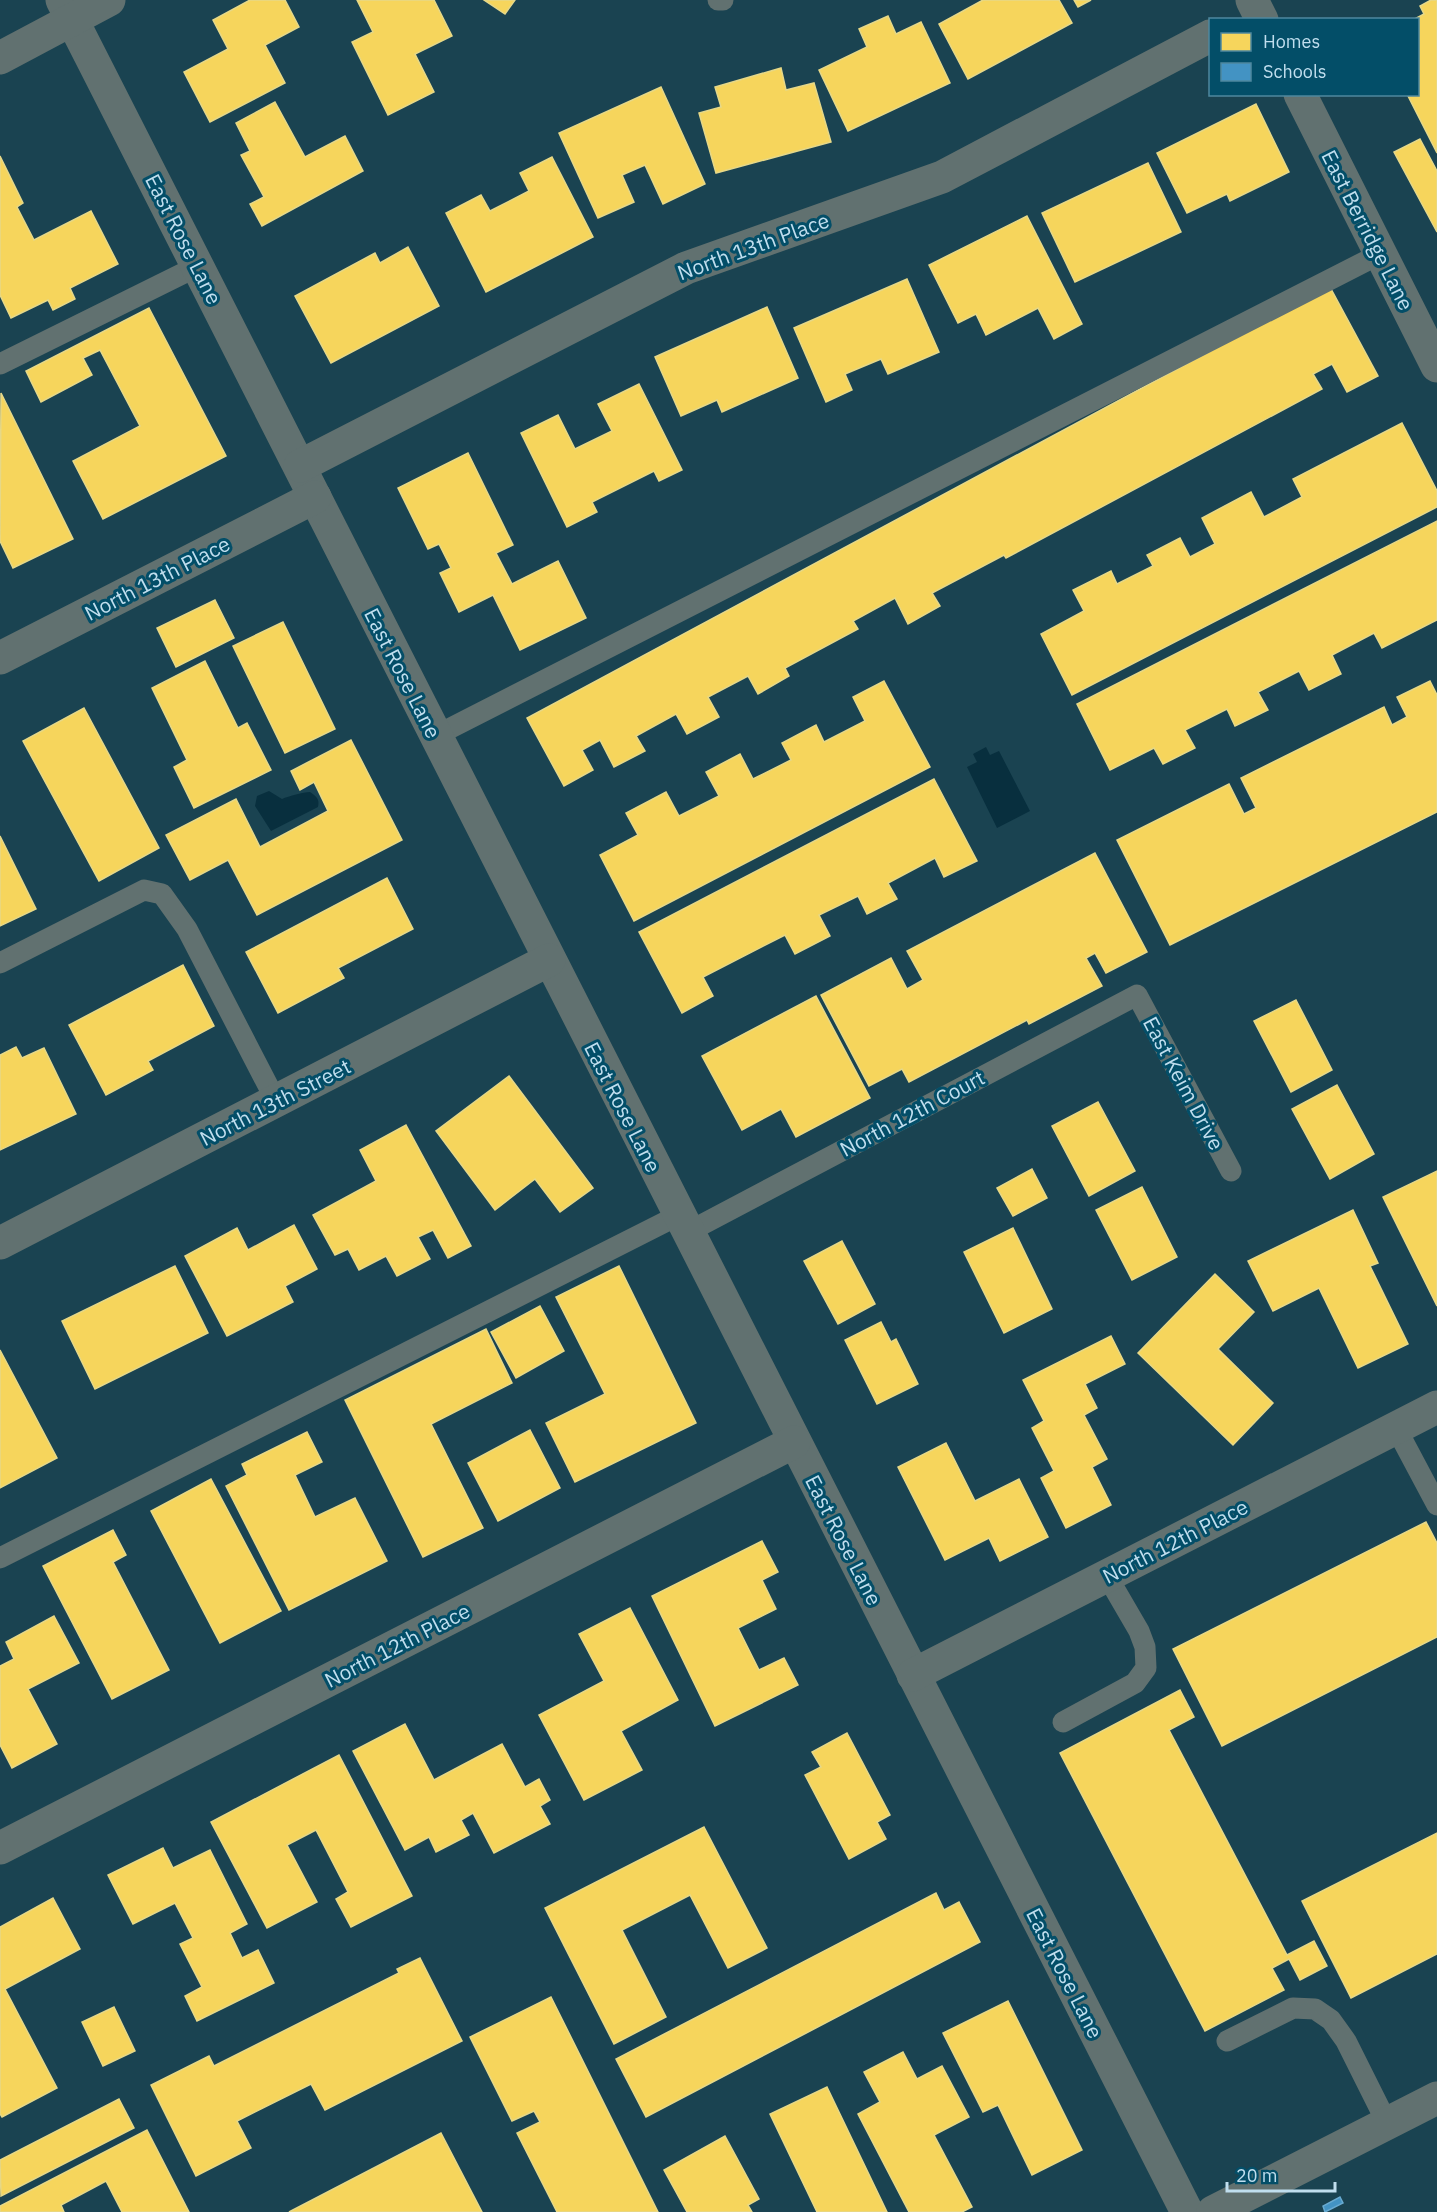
<svg xmlns="http://www.w3.org/2000/svg" width="1437" height="2212" font-family="'IBM Plex Sans',sans-serif">
<style>
.water{fill:#082f3e}
.homes{fill:#f6d55c;stroke:#e6d888;stroke-width:1.5}
.schools{fill:#4393c3;stroke:#68aad0;stroke-width:1.5}
.lines{fill:none;stroke-linecap:round;stroke-linejoin:round}
.service{stroke:#617170;stroke-width:21}
.minor{stroke:#617170;stroke-width:33}
.tertiary{stroke:#617170;stroke-width:33}
.labels{text-anchor:middle;dominant-baseline:central;stroke-width:6;stroke-linejoin:round;paint-order:stroke}
.street-label{font-size:21px;fill:#c0deee;stroke:#034e68}
</style>
<rect width="100%" height="100%" fill="#1a4351"/>
<g class="water">
<polygon points="986,747 990,755 999,751 1030,811 997,828 967,767 977,762 973,754"/>
<path d="M269 791 282 799C289 796 303 792 310 792 316 796 320 799 318 807L271 831 255 806 257 796Z"/>
</g>
<g class="homes">
<polygon points="250,0 285,0 299,27 265,45 285,83 210,122 184,72 228,49 213,20"/>
<polygon points="357,0 434,0 452,36 415,54 434,92 388,115 352,42 373,32"/>
<polygon points="484,0 515,0 505,14"/>
<polygon points="983,0 1059,0 1072,23 968,79 939,24"/>
<polygon points="1074,0 1091,0 1078,7"/>
<polygon points="1431,0 1437,0 1437,153 1407,94 1418,94 1418,20 1413,20 1424,14 1420,6"/>
<polygon points="888,16 896,34 921,22 950,83 848,131 819,70 867,47 859,29"/>
<polygon points="781,68 786,90 814,83 831,142 716,173 699,113 721,107 715,87"/>
<polygon points="661,87 705,184 663,204 645,165 622,175 634,202 598,218 559,133"/>
<polygon points="275,102 305,157 345,136 363,171 262,226 250,204 264,197 241,155 250,151 236,123"/>
<polygon points="1256,104 1289,172 1230,201 1227,194 1187,213 1157,153"/>
<polygon points="1420,139 1437,171 1437,232 1394,152"/>
<polygon points="0,156 23,203 17,207 34,240 91,211 118,264 70,288 75,299 53,310 48,300 11,318 0,295"/>
<polygon points="552,157 593,237 486,292 446,213 481,195 490,211 529,191 520,173"/>
<polygon points="1148,163 1181,232 1075,282 1042,213"/>
<polygon points="1027,216 1082,324 1054,339 1038,308 986,335 976,314 958,323 929,265"/>
<polygon points="408,247 439,306 331,363 295,296 375,253 380,263"/>
<polygon points="907,279 939,352 888,374 881,359 845,374 852,390 826,402 794,328"/>
<polygon points="1330,287 1378,376 1347,392 1332,364 1313,374 1322,389 1006,558 1004,555 932,593 940,606 908,624 895,598 853,621 858,629 785,668 789,676 758,694 748,676 708,697 719,717 687,734 676,714 636,736 645,751 614,767 600,740 582,750 593,770 564,786 527,718"/>
<polygon points="767,307 798,378 722,412 717,400 681,416 655,357"/>
<polygon points="149,308 226,456 103,519 73,461 140,426 100,350 83,358 92,375 41,402 26,371"/>
<polygon points="639,384 682,470 659,481 654,471 592,502 597,512 567,527 521,433 558,415 575,449 612,431 598,404"/>
<polygon points="1,393 73,539 13,568 0,541"/>
<polygon points="1402,423 1437,491 1437,507 1072,695 1041,634 1084,611 1073,590 1111,571 1117,584 1153,566 1147,555 1180,538 1190,557 1215,544 1202,518 1251,492 1264,517 1302,497 1293,479"/>
<polygon points="468,453 513,545 496,553 512,584 558,561 586,618 520,650 493,595 459,612 440,573 451,568 439,544 428,549 398,488"/>
<polygon points="1437,521 1437,620 1382,648 1374,633 1332,655 1341,674 1309,690 1299,671 1258,692 1268,710 1235,726 1227,709 1185,730 1195,748 1163,764 1154,748 1110,770 1077,704"/>
<polygon points="215,600 234,638 176,667 157,628"/>
<polygon points="283,622 335,729 285,753 233,646"/>
<polygon points="205,661 238,728 247,723 271,770 194,808 174,767 187,760 152,688"/>
<polygon points="884,681 930,767 634,921 600,855 638,835 626,813 666,792 679,816 719,796 706,772 740,754 753,779 791,760 782,743 816,725 824,742 865,721 853,697"/>
<polygon points="1430,681 1437,695 1437,812 1170,945 1117,840 1229,784 1244,814 1256,808 1241,778 1384,707 1392,725 1407,717 1397,697"/>
<polygon points="84,708 159,848 99,881 23,741"/>
<polygon points="351,740 402,840 257,915 228,860 190,880 166,835 236,799 260,847 328,811 314,782 300,790 291,771"/>
<polygon points="934,779 977,861 944,877 935,858 888,883 897,899 867,914 858,896 819,915 830,936 795,954 785,935 703,977 713,996 682,1013 639,932"/>
<polygon points="0,836 36,909 0,926"/>
<polygon points="1095,853 1147,952 1106,973 1095,953 1086,958 1102,986 1029,1024 1027,1020 909,1082 902,1069 869,1086 821,995 891,958 907,989 923,980 907,951"/>
<polygon points="387,878 413,929 338,968 344,978 278,1013 246,952"/>
<polygon points="183,965 214,1026 148,1061 153,1070 106,1095 69,1025"/>
<polygon points="816,996 870,1098 796,1137 781,1109 742,1130 702,1056"/>
<polygon points="1296,1000 1332,1070 1291,1092 1254,1021"/>
<polygon points="16,1047 22,1058 44,1048 76,1114 0,1150 0,1055"/>
<polygon points="509,1076 593,1188 560,1212 535,1179 495,1210 436,1131"/>
<polygon points="1337,1085 1374,1154 1330,1179 1292,1109"/>
<polygon points="1098,1102 1135,1171 1089,1196 1052,1126"/>
<polygon points="406,1125 471,1246 448,1258 433,1230 418,1237 430,1259 397,1276 386,1256 359,1270 348,1249 335,1255 313,1215 376,1181 360,1150"/>
<polygon points="1032,1169 1047,1198 1013,1216 997,1188"/>
<polygon points="1437,1171 1437,1306 1383,1197"/>
<polygon points="1142,1187 1177,1257 1132,1280 1096,1210"/>
<polygon points="1353,1210 1378,1263 1370,1266 1408,1344 1358,1368 1319,1288 1273,1311 1248,1261"/>
<polygon points="294,1225 317,1269 285,1286 293,1302 227,1336 185,1256 237,1228 248,1250"/>
<polygon points="1013,1228 1052,1309 1004,1333 964,1252"/>
<polygon points="842,1241 875,1304 838,1324 804,1261"/>
<polygon points="175,1266 208,1333 95,1389 62,1321"/>
<polygon points="619,1266 696,1423 575,1482 546,1423 605,1394 556,1297"/>
<polygon points="1215,1274 1254,1312 1218,1349 1273,1403 1233,1445 1138,1353"/>
<polygon points="540,1306 564,1351 516,1378 491,1332"/>
<polygon points="881,1322 891,1342 896,1339 918,1384 877,1404 845,1340"/>
<polygon points="486,1329 512,1383 431,1424 483,1528 423,1557 345,1400"/>
<polygon points="1111,1336 1125,1364 1085,1384 1097,1408 1084,1415 1107,1459 1092,1467 1111,1505 1066,1528 1041,1478 1054,1471 1032,1428 1044,1421 1023,1380"/>
<polygon points="0,1350 57,1458 0,1488"/>
<polygon points="530,1430 560,1488 498,1521 468,1463"/>
<polygon points="307,1432 322,1462 295,1475 315,1517 355,1498 387,1561 289,1610 226,1486 247,1475 242,1464"/>
<polygon points="946,1443 975,1501 1019,1479 1048,1537 1000,1561 989,1538 945,1560 898,1467"/>
<polygon points="211,1479 281,1611 220,1643 151,1511"/>
<polygon points="1426,1522 1437,1543 1437,1637 1222,1746 1173,1649"/>
<polygon points="113,1530 126,1555 113,1562 169,1670 112,1699 43,1566"/>
<polygon points="762,1541 778,1572 762,1580 776,1609 738,1628 759,1670 784,1658 798,1685 715,1726 652,1596"/>
<polygon points="630,1608 678,1700 621,1731 642,1770 584,1800 539,1715 604,1681 579,1634"/>
<polygon points="54,1616 79,1663 28,1689 57,1744 12,1768 0,1745 0,1666 14,1659 6,1642"/>
<polygon points="1180,1690 1194,1717 1169,1730 1287,1955 1314,1941 1327,1966 1300,1980 1289,1959 1272,1968 1284,1990 1205,2031 1060,1753"/>
<polygon points="405,1724 434,1780 502,1744 525,1787 539,1779 550,1800 540,1806 550,1824 494,1853 473,1813 461,1820 469,1835 436,1852 429,1837 405,1850 353,1751"/>
<polygon points="847,1733 890,1815 877,1822 886,1839 849,1859 805,1775 821,1767 812,1752"/>
<polygon points="339,1755 412,1896 351,1927 336,1899 348,1892 316,1830 287,1845 317,1902 267,1928 211,1822"/>
<polygon points="704,1827 767,1948 728,1968 690,1895 622,1930 666,2017 614,2044 545,1908"/>
<polygon points="1437,1833 1437,1954 1351,1998 1302,1901"/>
<polygon points="163,1848 173,1868 210,1850 247,1924 230,1933 242,1958 258,1950 274,1983 197,2021 185,1996 202,1987 180,1944 193,1938 175,1903 133,1924 108,1875"/>
<polygon points="936,1893 944,1910 959,1902 980,1942 646,2117 616,2059"/>
<polygon points="53,1898 80,1949 5,1989 57,2088 2,2117 0,2114 0,1927"/>
<polygon points="420,1958 462,2041 325,2110 311,2084 237,2121 251,2148 196,2176 151,2085 209,2056 214,2066 399,1973 397,1969"/>
<polygon points="551,1997 658,2212 557,2212 517,2133 540,2122 534,2111 512,2121 470,2037"/>
<polygon points="1008,2001 1082,2150 1032,2175 998,2105 983,2112 943,2033"/>
<polygon points="114,2007 135,2051 103,2066 82,2022"/>
<polygon points="903,2052 917,2079 942,2066 969,2117 934,2135 972,2207 962,2212 909,2212 858,2114 880,2102 864,2072"/>
<polygon points="827,2087 887,2212 817,2212 770,2114"/>
<polygon points="119,2099 134,2128 1,2196 0,2160"/>
<polygon points="147,2130 189,2212 122,2212 106,2181 61,2205 64,2212 0,2212 0,2206"/>
<polygon points="441,2133 482,2212 289,2212"/>
<polygon points="725,2136 759,2199 748,2205 752,2212 687,2212 664,2170"/>
</g>
<polygon class="schools" points="1340,2197 1343,2203 1325,2212 1323,2206"/>
<g class="lines">
<g class="service">
<polyline points="718,0 723,0"/>
<polyline points="0,364 198,266"/>
<polyline points="435,736 1380,254"/>
<polyline points="0,963 144,890 162,894 187,929 276,1101"/>
<polyline points="688,1232 1137,995 1231,1171"/>
<polyline points="1396,1428 1437,1505"/>
<polyline points="0,1558 679,1215"/>
<polyline points="1063,1722 1135,1683 1146,1668 1145,1647 1139,1631 1107,1576"/>
<polyline points="1227,2041 1293,2008 1315,2009 1331,2020 1346,2041 1387,2123"/>
</g>
<g class="minor">
<polyline points="62,0 1187,2212"/>
<polyline points="1252,0 1262,20"/>
<polyline points="0,58 109,0"/>
<polyline points="1300,94 1437,366"/>
<polyline points="300,466 686,268 942,177 1210,36"/>
<polyline points="0,658 315,497"/>
<polyline points="0,1243 549,960"/>
<polyline points="913,1675 1437,1407"/>
<polyline points="0,1848 794,1442"/>
</g>
<polyline class="tertiary" points="1213,2212 1437,2098"/>
</g>
<g class="labels">
<g class="street-label">
<text transform="translate(1368 230) rotate(63)">East Berridge Lane</text>
<text transform="translate(184 239) rotate(63)">East Rose Lane</text>
<text transform="translate(753 246) rotate(-20)">North 13th Place</text>
<text transform="translate(157 578) rotate(-27)">North 13th Place</text>
<text transform="translate(403 673) rotate(63)">East Rose Lane</text>
<text transform="translate(1184 1083) rotate(62)">East Keim Drive</text>
<text transform="translate(275 1102) rotate(-27)">North 13th Street</text>
<text transform="translate(623 1107) rotate(63)">East Rose Lane</text>
<text transform="translate(912 1113) rotate(-28)">North 12th Court</text>
<text transform="translate(844 1540) rotate(63)">East Rose Lane</text>
<text transform="translate(1175 1541) rotate(-27)">North 12th Place</text>
<text transform="translate(397 1645) rotate(-27)">North 12th Place</text>
<text transform="translate(1065 1973) rotate(63)">East Rose Lane</text>
</g>
</g>
<rect x="1209" y="18" width="210" height="78" fill="#034e68" stroke="#4f889e" stroke-width="1.5"/>
<rect x="1221" y="33" width="30" height="18" fill="#f6d55c" stroke="#4f889e" stroke-width="1.5"/>
<text x="1263" y="48" font-size="18" fill="#c0deee">Homes</text>
<rect x="1221" y="63" width="30" height="18" fill="#4393c3" stroke="#4f889e" stroke-width="1.5"/>
<text x="1263" y="78" font-size="18" fill="#c0deee">Schools</text>
<path d="M1227 2182v9h108v-9" fill="none" stroke="#c0deee" stroke-width="3"/>
<text x="1236" y="2182" font-size="18" fill="#c0deee" stroke="#034e68" stroke-width="4.5" paint-order="stroke">20 m</text>
</svg>
